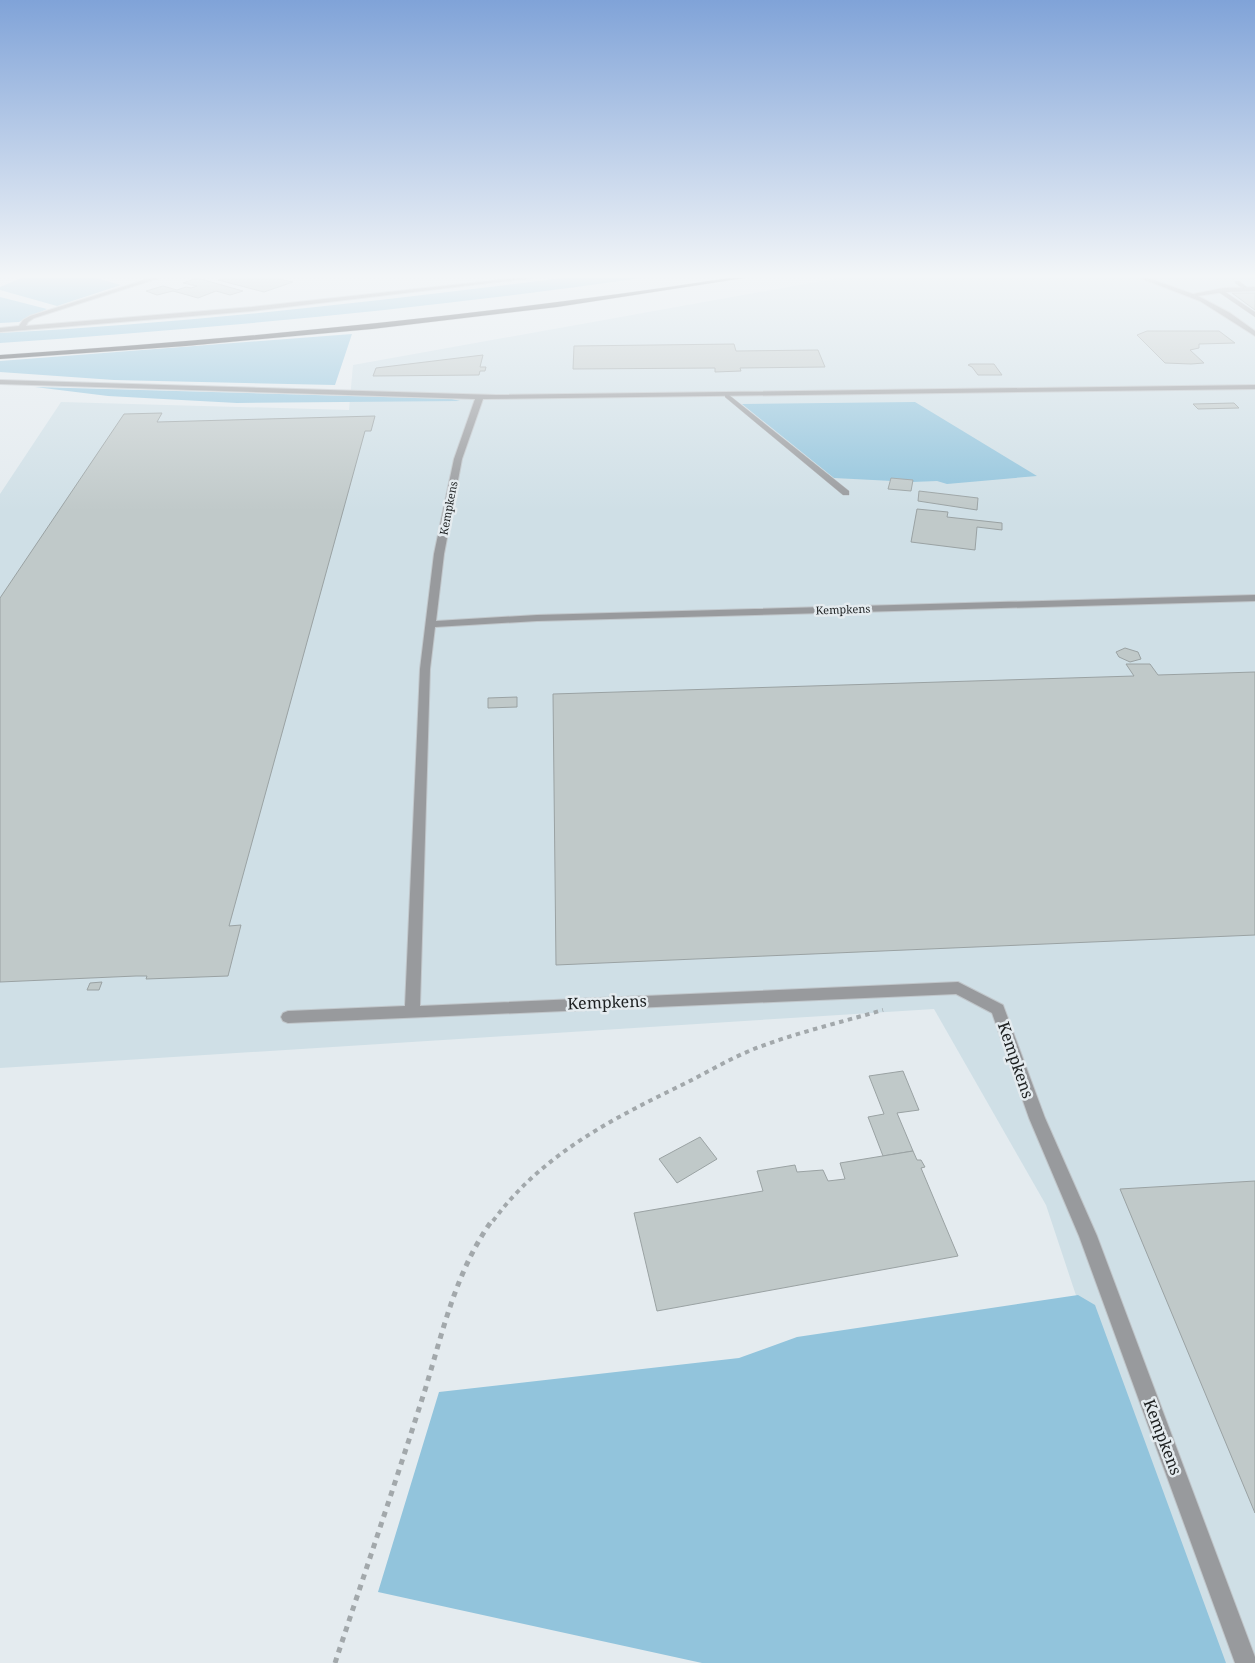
<svg xmlns="http://www.w3.org/2000/svg" width="1255" height="1663" font-family="'Noto Serif',serif">
<style>
.built{fill:#cfdfe6}
.green{fill:#92c4dc}
.building{fill:#c0c9c9;stroke:#9aa2a3}
.lines{fill:none;stroke-linecap:round;stroke-linejoin:round}
.lane-casing{stroke:#c0c6ca;stroke-width:1}
.street-casing{stroke:#c0c6ca;stroke-width:2}
.highway-casing{stroke:#c0c6ca;stroke-width:1}
.path-far1{stroke:#a2a8ab;stroke-width:4;stroke-dasharray:4.5 4.5;stroke-linecap:butt}
.path{stroke:#a2a8ab;stroke-width:5;stroke-dasharray:5.5 5.5;stroke-linecap:butt}
.lane{fill:#989a9d;fill-rule:evenodd}
.street{fill:#989a9d;fill-rule:evenodd}
.highway{fill:#3f4348;fill-rule:evenodd}
.labels{text-anchor:middle;dominant-baseline:central;stroke-width:5;stroke-linejoin:round;paint-order:stroke}
.far-street-label{font-size:11px;fill:#1d2021;stroke:#e4ebef}
.near-street-label{font-size:16px;fill:#1d2021;stroke:#e4ebef}
</style>
<rect width="100%" height="100%" fill="#e4ebef"/>
<polygon class="built" points="838,278 1255,278 1255,1663 1198,1663 1046,1205 934,1009 0,1068 0,494 61,402 349,410 353,365"/>
<g class="green">
<polygon points="21,278 96,278 121,285 57,306 0,290 0,287"/>
<path d="M562 278H641C428 309 214 328 0 343V333C188 323 375 302 562 278Z"/>
<polygon points="0,297 47,309 19,322 0,323"/>
<polygon points="352,334 335,385 114,380 0,372 0,361"/>
<polygon points="35,387 452,399 460,401 237,403 108,396"/>
<polygon points="915,402 1037,476 947,484 937,481 912,482 834,478 742,404"/>
<polygon points="1078,1295 1095,1305 1226,1663 702,1663 378,1592 439,1392 739,1358 797,1337"/>
</g>
<g class="building">
<polygon points="197,278 243,291 230,295 216,291 198,298 173,291 157,295 146,291 163,286 177,290 186,287 191,288 197,286 183,283"/>
<polygon points="226,278 275,278 293,282 264,292 218,280"/>
<polygon points="1232,293 1255,293 1255,310"/>
<polygon points="1219,331 1235,343 1199,344 1199,348 1190,350 1204,363 1191,364 1165,363 1137,335 1147,331"/>
<polygon points="734,344 736,351 818,350 825,367 740,368 741,371 715,372 715,368 573,369 574,346"/>
<polygon points="483,355 480,367 486,367 485,371 480,371 479,375 373,376 376,368"/>
<polygon points="970,364 994,364 1002,375 978,375 972,367 968,365"/>
<polygon points="1234,403 1239,408 1198,409 1193,404"/>
<polygon points="162,413 157,422 375,416 371,431 365,431 229,926 241,925 228,976 146,979 147,976 136,976 0,982 0,598 124,414"/>
<polygon points="891,478 913,480 911,491 888,489"/>
<polygon points="919,491 978,498 977,510 918,501"/>
<polygon points="917,509 948,512 947,517 1002,523 1002,530 977,527 975,550 911,542"/>
<polygon points="1125,648 1138,652 1141,659 1130,662 1119,657 1116,652"/>
<polygon points="1126,664 1150,664 1158,675 1255,672 1255,935 556,965 553,694 1134,676"/>
<polygon points="517,697 517,707 488,708 488,698"/>
<polygon points="102,982 99,990 87,990 90,983"/>
<polygon points="903,1071 919,1110 897,1113 913,1151 883,1156 868,1117 884,1114 869,1076"/>
<polygon points="700,1137 717,1159 677,1183 659,1159"/>
<polygon points="913,1151 917,1160 921,1160 925,1167 921,1168 958,1256 657,1311 634,1213 763,1191 757,1171 795,1165 797,1172 823,1170 828,1181 845,1179 840,1163"/>
<polygon points="1255,1181 1255,1513 1120,1189"/>
</g>
<g class="lines">
<defs>
<g id="lane">
<polygon points="1235,281 1239,281 1250,289 1245,290 1235,283"/>
<polygon points="1217,289 1221,289 1255,312 1255,317 1217,291"/>
<polygon points="725,395 729,395 849,491 849,495 843,495 725,397"/>
</g>
<g id="street">
<polygon points="151,278 159,278 34,318 28,322 26,326 252,307 516,278 532,278 252,311 0,332 0,328 19,326 23,320 30,316"/>
<polygon points="1140,278 1148,278 1193,294 1224,288 1255,287 1255,291 1224,292 1198,296 1230,313 1255,331 1255,336 1200,301"/>
<polygon points="0,380 496,395 1255,385 1255,389 483,399 462,459 444,554 436,621 537,615 1255,595 1255,601 537,621 435,627 430,669 420,1006 958,982 1003,1005 1045,1118 1097,1236 1255,1657 1255,1663 1235,1663 1079,1236 1029,1118 992,1013 956,994 288,1023 283,1021 281,1017 283,1013 288,1011 405,1006 420,669 434,554 454,459 475,399 0,384"/>
</g>
<path id="highway" d="M729 278H744L557 307 372 329 186 346 0 359V355C244 339 487 315 729 278Z"/>
</defs>
<use href="#lane" class="lane-casing"/>
<use href="#street" class="street-casing"/>
<use href="#highway" class="highway-casing"/>
<path class="path-far1" d="M493 1221C543 1153 614 1118 688 1082 711 1070 735 1056 759 1047 799 1032 842 1022 883 1010"/>
<path class="path" d="M335 1663C365 1572 396 1481 425 1390 443 1331 456 1270 493 1219"/>
<use href="#lane" class="lane"/>
<use href="#street" class="street"/>
<use href="#highway" class="highway"/>
</g>
<linearGradient id="sky" x2="0" y2="1"><stop stop-color="#80a3d8"/><stop offset="0.54" stop-color="#f3f6f8"/><stop offset="1" stop-color="#f3f6f8" stop-opacity="0"/></linearGradient>
<rect width="1255" height="511" fill="url(#sky)"/>
<g class="labels">
<g class="far-street-label">
<text transform="translate(448 508) rotate(-79)">Kempkens</text>
<text transform="translate(843 609) rotate(-2)">Kempkens</text>
</g>
<g class="near-street-label">
<text transform="translate(607 1002) rotate(-2)">Kempkens</text>
<text transform="translate(1016 1060) rotate(71)">Kempkens</text>
<text transform="translate(1163 1437) rotate(69)">Kempkens</text>
</g>
</g>
</svg>
